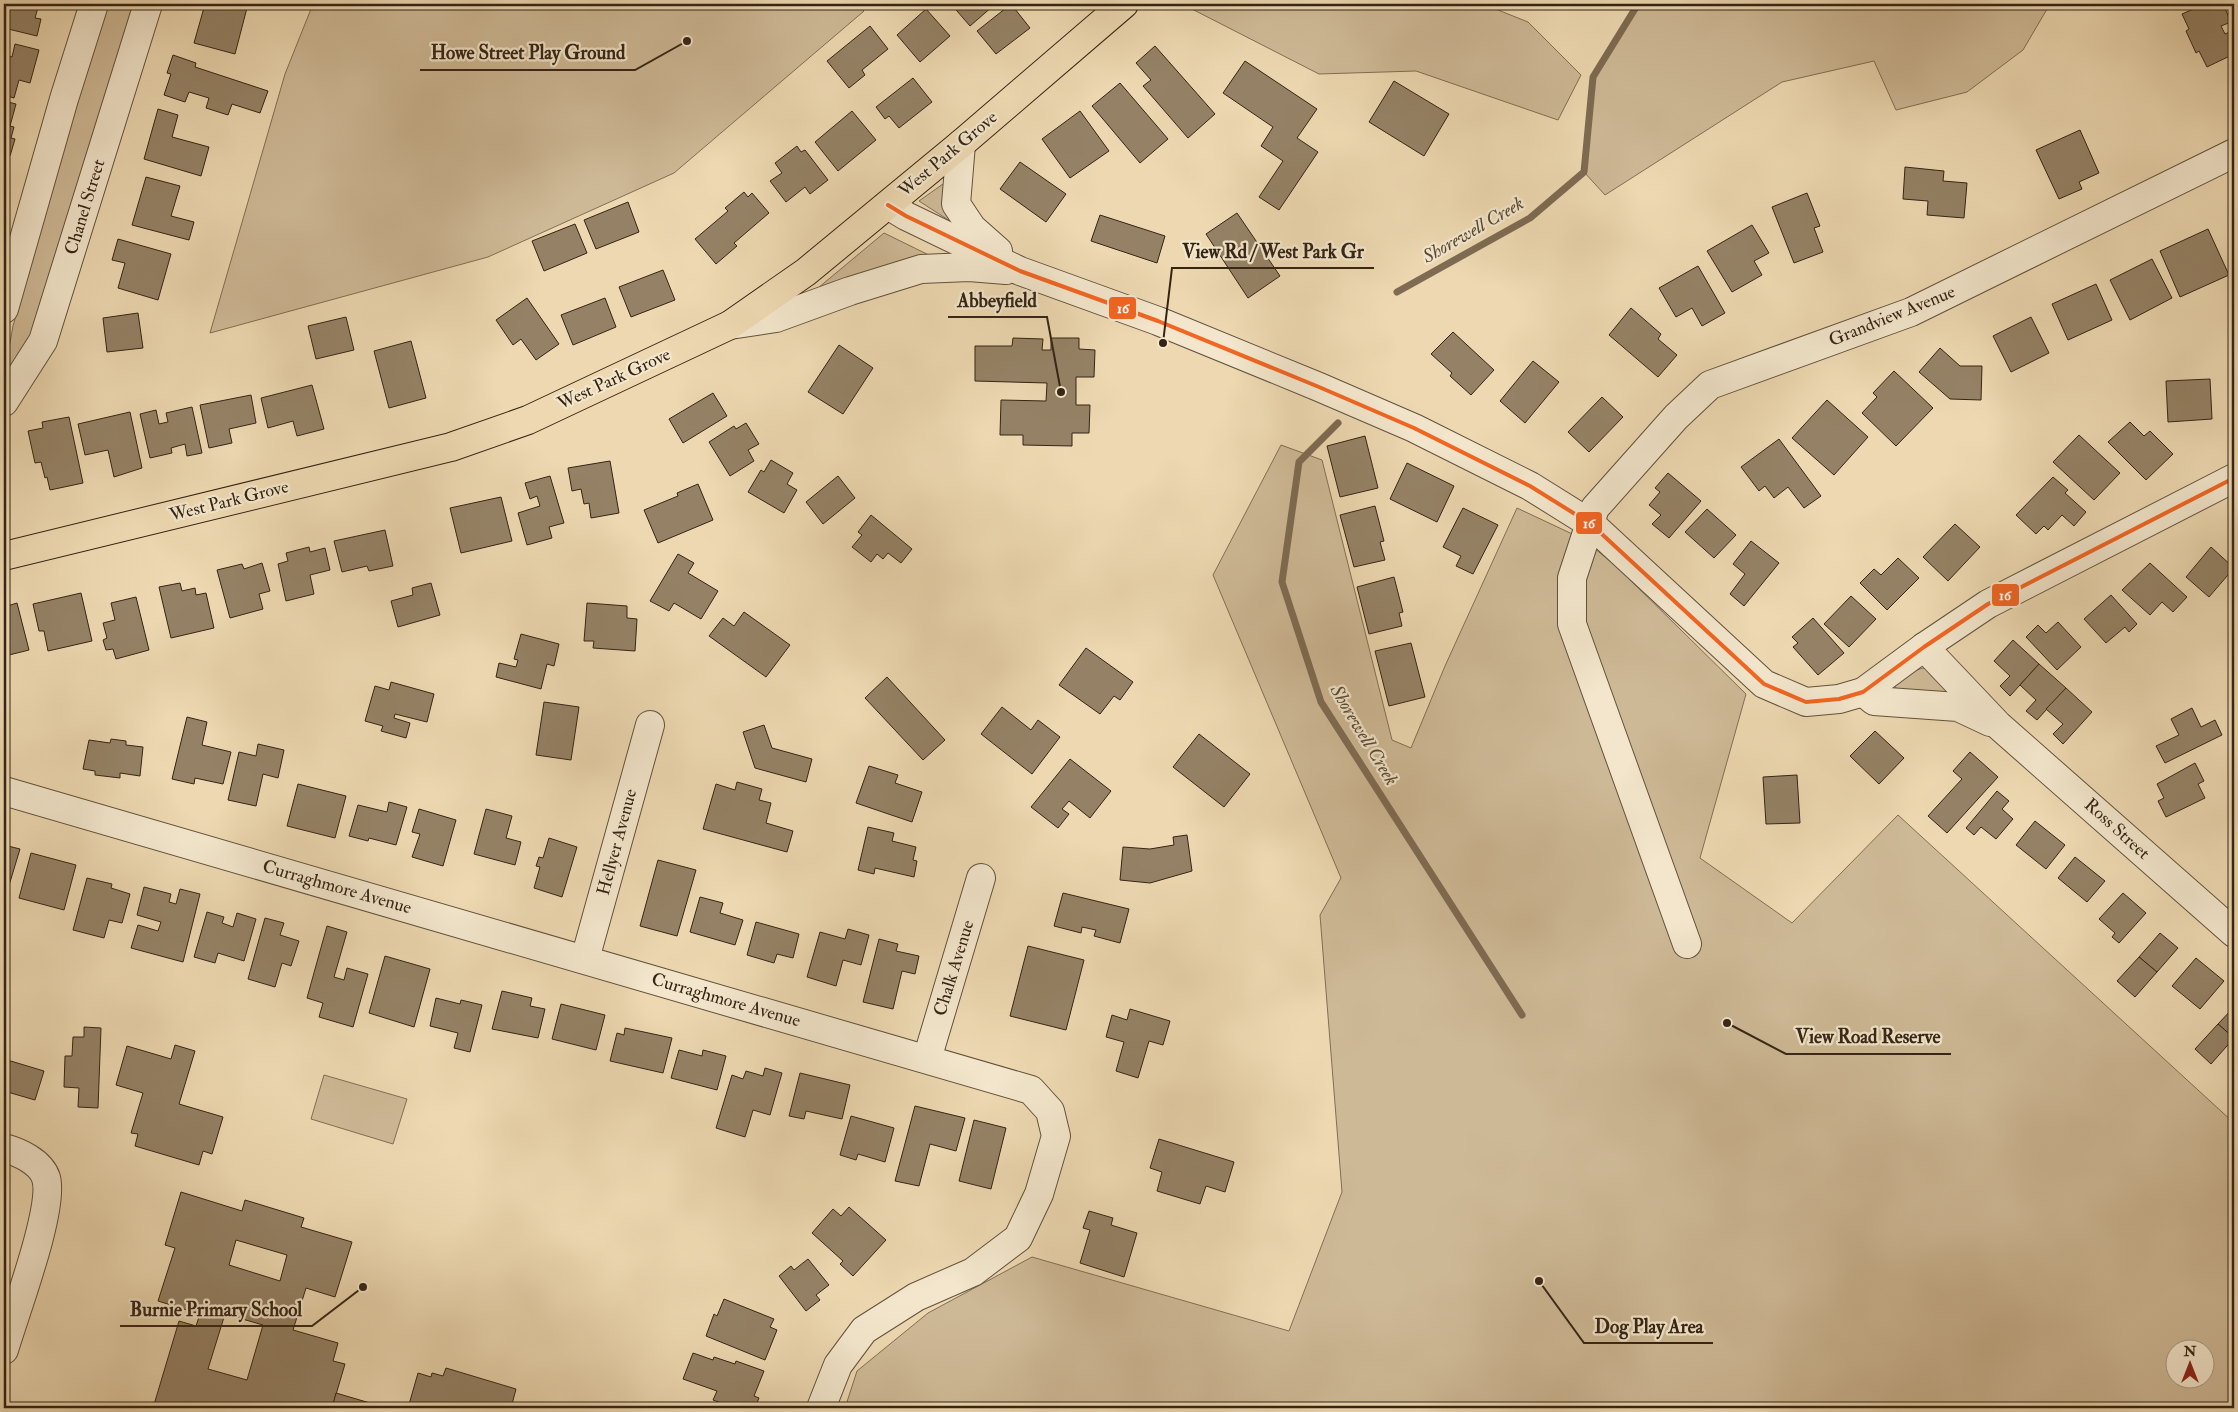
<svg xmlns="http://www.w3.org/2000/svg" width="2238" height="1412" font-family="'IM FELL Double Pica',serif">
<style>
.green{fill:#ceb996;stroke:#826e55;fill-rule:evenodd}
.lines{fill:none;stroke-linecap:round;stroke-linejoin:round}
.stream{stroke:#7e6b52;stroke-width:7}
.building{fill:#958266;stroke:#352414;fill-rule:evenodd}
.minor-casing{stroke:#63513b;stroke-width:30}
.major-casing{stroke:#352414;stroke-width:30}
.minor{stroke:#f3e6cc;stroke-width:28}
.major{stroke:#edd8b1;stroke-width:28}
.bus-1-casing{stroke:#f3e6cc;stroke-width:8}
.bus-1{stroke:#f26522;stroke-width:4}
.labels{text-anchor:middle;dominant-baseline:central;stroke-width:4.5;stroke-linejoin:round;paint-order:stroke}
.street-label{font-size:18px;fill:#352414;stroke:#f3e6cc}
.water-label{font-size:19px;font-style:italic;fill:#594833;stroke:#f3e6cc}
.leader{fill:none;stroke:#352414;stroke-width:2}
.callout-dot{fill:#352414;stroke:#f3e6cc;stroke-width:2}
.callout-label{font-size:19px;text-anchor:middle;font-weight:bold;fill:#352414;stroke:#f3e6cc;stroke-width:4.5;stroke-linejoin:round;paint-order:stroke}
.line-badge{stroke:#f3e6cc;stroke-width:2}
.badge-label{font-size:14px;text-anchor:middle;font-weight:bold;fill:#fff}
</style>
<rect width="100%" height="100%" fill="#edd8b1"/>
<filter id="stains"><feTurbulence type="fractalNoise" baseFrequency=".004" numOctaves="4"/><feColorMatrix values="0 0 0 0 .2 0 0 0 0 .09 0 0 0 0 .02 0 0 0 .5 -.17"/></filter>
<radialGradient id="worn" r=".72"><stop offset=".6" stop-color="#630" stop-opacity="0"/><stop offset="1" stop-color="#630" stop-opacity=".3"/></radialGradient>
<g class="green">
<polygon points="105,4 133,4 87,169 39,326 4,376 13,326"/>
<polygon points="313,4 859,4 864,11 674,173 488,257 210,333 285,74"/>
<polygon points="1193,4 1483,4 1528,22 1581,75 1558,120 1416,71 1319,74 1188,7"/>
<polygon points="1638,4 2050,4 2023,50 1967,92 1896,110 1874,61 1782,82 1605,195 1584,172 1593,77"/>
<polygon points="943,184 953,223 919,201"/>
<polygon points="884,233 935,258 806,298"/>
<path d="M1281 445 1322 460 1392 740 1411 748 1445 666 1517 508 1583 539 1616 566 1746 694 1700 858 1792 923 1898 815 2234 1123V1408H845L857 1371 928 1313 1032 1257 1289 1331 1342 1192 1320 915 1341 878 1213 575ZM2176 1350H2206V1380H2176Z"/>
<polygon points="1923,668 1934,671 1964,699 1901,692 1895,687 1895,681 1911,672"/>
<polygon points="324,1075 407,1099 393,1144 311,1119"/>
</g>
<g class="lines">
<g class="stream">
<polyline points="1397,292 1530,218 1584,172 1593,77 1638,4"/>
<polyline points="1338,423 1299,462 1282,582 1321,702 1522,1015"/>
</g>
</g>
<g class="building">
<polygon points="5,4 39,4 35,18 41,19 37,36 4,28"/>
<polygon points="205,4 248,4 235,54 194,43"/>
<polygon points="951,4 991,4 993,6 970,26"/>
<polygon points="1011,4 1030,28 996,54 977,31"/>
<polygon points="2205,4 2223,4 2231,22 2221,26 2225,34 2234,30 2234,54 2207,67 2199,51 2196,53 2186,31 2189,29 2182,14"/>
<polygon points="926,9 950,36 920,62 897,35"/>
<polygon points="870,26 888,49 862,70 865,75 849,88 827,61"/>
<polygon points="15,44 39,50 30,83 19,80 14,98 4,95 4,55 12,57"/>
<polygon points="1155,46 1215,114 1188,138 1143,86 1151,80 1136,63"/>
<polygon points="173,55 196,63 195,67 268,91 260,113 232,104 228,115 206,108 209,98 189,92 185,102 164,95 171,74 167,73"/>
<polygon points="1245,61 1317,109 1297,138 1318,152 1279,210 1259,197 1283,161 1261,146 1273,127 1223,93"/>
<polygon points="913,78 932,102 899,128 889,116 885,119 876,107"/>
<polygon points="1394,81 1449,114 1424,156 1369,122"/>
<polygon points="1120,83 1168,139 1140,163 1092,106"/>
<polygon points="4,101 16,104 10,126 14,127 11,138 15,139 10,156 4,155"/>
<polygon points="158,109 178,115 172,137 209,147 201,176 144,159"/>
<polygon points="852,111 876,140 838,171 815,142"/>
<polygon points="1080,111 1109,151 1070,178 1042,139"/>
<polygon points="2080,130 2099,173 2079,182 2082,189 2059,199 2036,150"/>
<polygon points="797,146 801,152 805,150 828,180 810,194 805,187 786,202 770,181 782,173 775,163"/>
<polygon points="1020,162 1066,194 1046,222 1000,189"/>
<polygon points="1905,167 1944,171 1943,181 1967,183 1964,218 1927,215 1928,201 1903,199"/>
<polygon points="146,177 180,186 171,216 194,222 189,240 132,225"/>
<polygon points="744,192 748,197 752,193 769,213 734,243 737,246 716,264 695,239 728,211 725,208"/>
<polygon points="1807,193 1820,226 1814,228 1823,252 1794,263 1772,207"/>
<polygon points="628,202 639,232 596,249 584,220"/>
<polygon points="1237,213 1280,276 1248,298 1206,234"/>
<polygon points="1100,215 1165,236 1157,263 1091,241"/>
<polygon points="575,224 587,253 544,271 532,241"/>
<polygon points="1752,225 1769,253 1754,261 1762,275 1732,292 1707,251"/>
<polygon points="2208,229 2229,275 2180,297 2160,251"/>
<polygon points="118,239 171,254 158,300 118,288 125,263 112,260"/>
<polygon points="2152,259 2172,298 2130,320 2110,280"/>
<polygon points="1698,266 1725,313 1702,326 1692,308 1676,317 1659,288"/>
<polygon points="663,270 675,300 631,317 619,287"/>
<polygon points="2096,284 2112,320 2068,340 2052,304"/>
<polygon points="527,298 559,344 536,360 521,339 513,345 496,320"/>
<polygon points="605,298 616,327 573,345 561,315"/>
<polygon points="1631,308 1661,334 1658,339 1677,355 1658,377 1609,335"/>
<polygon points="138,313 143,348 107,352 103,318"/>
<polygon points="346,317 354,350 316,359 308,326"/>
<polygon points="2031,317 2049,353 2011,372 1993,336"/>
<polygon points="1453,332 1494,370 1471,395 1450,376 1452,373 1431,354"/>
<polygon points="1013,338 1043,339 1042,350 1051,350 1051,338 1079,338 1079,349 1095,350 1094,377 1076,377 1076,405 1090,405 1089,433 1072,433 1072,446 1023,445 1023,435 1000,435 1001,400 1046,401 1047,383 975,381 975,346 1012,346"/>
<polygon points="411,341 426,398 389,408 374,351"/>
<polygon points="839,345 873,368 843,414 808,392"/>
<polygon points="1940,348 1960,366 1982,366 1981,400 1950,399 1919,372"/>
<polygon points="1533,361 1559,382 1525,423 1500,401"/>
<polygon points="1894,371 1933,408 1896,446 1862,413 1877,397 1873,393"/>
<polygon points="2210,379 2212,419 2168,422 2166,381"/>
<polygon points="312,385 324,429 297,436 293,421 268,428 261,398"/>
<polygon points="713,393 727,416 683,443 669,419"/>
<polygon points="251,395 256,423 229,429 232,443 209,448 200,405"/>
<polygon points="1602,397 1623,417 1589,452 1568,432"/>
<polygon points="1827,400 1868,437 1834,475 1792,438"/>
<polygon points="192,407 202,453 187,456 185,444 171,448 172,453 150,458 140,414 156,410 159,424 168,422 166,413"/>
<polygon points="130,412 142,468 114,477 108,450 85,455 78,424"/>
<polygon points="69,417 83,483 50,490 47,477 45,478 41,462 35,463 28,431 43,428 42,422"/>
<polygon points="2130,422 2144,436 2150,431 2173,454 2146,480 2108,442"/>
<polygon points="746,423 759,444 748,450 754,461 730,476 709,442 734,426 736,429"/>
<polygon points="2079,435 2120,473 2094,500 2053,462"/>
<polygon points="1365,436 1378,488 1340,497 1327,446"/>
<polygon points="1779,439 1821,496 1804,508 1788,487 1774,498 1765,486 1759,491 1741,467"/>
<polygon points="771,460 793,473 787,484 797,490 784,513 748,492 761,470 764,472"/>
<polygon points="610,461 619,513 591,518 589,503 584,504 581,489 572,491 568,468"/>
<polygon points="1407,463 1454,486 1437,522 1390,499"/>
<polygon points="1668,473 1701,501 1669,538 1652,524 1661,515 1649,505 1660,492 1655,488"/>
<polygon points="550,476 564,523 549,527 552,538 527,545 518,513 540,506 537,496 530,499 525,483"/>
<polygon points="838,476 855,498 823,524 806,502"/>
<polygon points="2053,477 2068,490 2065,493 2086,512 2074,526 2062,515 2048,530 2044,526 2036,534 2016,515"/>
<polygon points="698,484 713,520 658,543 644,510 678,496 677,493"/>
<polygon points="501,497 512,541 461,553 450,508"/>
<polygon points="1375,506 1384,541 1380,542 1385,560 1354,567 1340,515"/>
<polygon points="1463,508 1498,525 1473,574 1456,566 1461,556 1443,547"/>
<polygon points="1707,509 1736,535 1714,558 1685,532"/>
<polygon points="871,515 912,549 901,563 888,553 883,559 877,554 871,562 852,547 862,535 858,532"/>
<polygon points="1955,524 1980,547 1948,581 1923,557"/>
<polygon points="385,530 393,566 369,571 367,566 342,572 334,541"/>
<polygon points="1751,541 1779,563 1744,606 1730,594 1745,574 1733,564"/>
<polygon points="309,547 310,552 325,548 330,570 310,575 314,594 286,601 278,564 288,561 286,553"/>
<polygon points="2211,547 2234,568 2209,597 2186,577"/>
<polygon points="678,554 694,563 688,573 718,591 701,619 674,603 669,611 650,601"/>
<polygon points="1898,558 1919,578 1887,610 1860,583 1874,569 1881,575"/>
<polygon points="262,563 270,591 259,594 263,609 230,618 217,570 242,564 244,569"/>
<polygon points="2150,563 2187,597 2173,612 2162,602 2150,615 2122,590"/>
<polygon points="1394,577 1403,612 1399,613 1402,626 1369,634 1357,587"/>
<polygon points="180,583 182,591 195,588 196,595 206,593 214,628 171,638 159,587"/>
<polygon points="431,583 440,615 398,627 391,601 413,595 412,588"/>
<polygon points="81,593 92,641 48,651 44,631 39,631 33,604"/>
<polygon points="2111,595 2137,624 2129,632 2125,627 2106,643 2084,619"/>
<polygon points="1851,596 1876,619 1849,647 1824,624"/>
<polygon points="136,597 149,650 116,659 113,649 106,650 103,640 107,638 103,623 115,620 111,603"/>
<polygon points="17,603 29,650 9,655 6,645 4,645 4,607"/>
<polygon points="587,603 627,606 627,618 637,619 635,651 593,648 594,641 584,641"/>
<polygon points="744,612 790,645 766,677 709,636 723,618 734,626"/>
<polygon points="1813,618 1844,653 1818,675 1793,647 1798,643 1792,637"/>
<polygon points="2058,622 2081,647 2057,670 2026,637 2038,625 2046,633"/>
<polygon points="521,634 559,644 554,666 547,664 541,689 496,677 499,663 516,667 518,660 514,659"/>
<polygon points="2013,640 2039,664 2010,696 2000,686 2010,676 1994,661"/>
<polygon points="1411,643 1425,697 1389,706 1375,651"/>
<polygon points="1086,648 1133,682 1120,700 1114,696 1100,714 1059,685"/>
<polygon points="2039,664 2066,688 2037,720 2026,711 2036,700 2020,685"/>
<polygon points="887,677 945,740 923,760 865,698"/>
<polygon points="391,682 434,694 427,722 395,714 394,718 410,723 406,738 381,731 383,726 365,721 375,686 389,690"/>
<polygon points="2066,688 2092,712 2063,744 2053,734 2063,724 2046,709"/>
<polygon points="544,702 579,707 571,760 536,755"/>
<polygon points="1002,707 1031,730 1038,720 1060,737 1032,774 981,734"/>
<polygon points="2192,708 2201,727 2215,720 2222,735 2165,763 2156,746 2179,735 2171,719"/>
<polygon points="187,717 207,722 202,745 231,752 223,784 195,778 194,784 172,779"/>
<polygon points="764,725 772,748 812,759 806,782 755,768 743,732"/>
<polygon points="1875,731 1904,758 1879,784 1850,756"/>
<polygon points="1199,734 1250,774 1224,807 1173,767"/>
<polygon points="111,739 126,741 126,745 143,747 140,776 120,773 120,778 95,775 95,771 83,769 89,740 110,743"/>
<polygon points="258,744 284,750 278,778 263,774 256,806 228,800 239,752 256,756"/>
<polygon points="1970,752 1998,777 1947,833 1928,816 1962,779 1953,771"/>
<polygon points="1070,759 1111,791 1090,818 1069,801 1062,809 1069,814 1058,828 1031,807"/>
<polygon points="2195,763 2204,781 2198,784 2205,798 2166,817 2158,801 2164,798 2157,784"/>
<polygon points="869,766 898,775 895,783 922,792 912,822 856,803"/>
<polygon points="1797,775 1800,823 1766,824 1763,777"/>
<polygon points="737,782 762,789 759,800 771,803 766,823 793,831 787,852 703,829 716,784 735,790"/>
<polygon points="298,784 346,796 335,838 287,826"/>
<polygon points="1997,791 2009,801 2002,809 2013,819 1996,839 1981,827 1974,835 1966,828"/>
<polygon points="389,802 407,807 396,845 369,838 368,841 349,836 358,805 387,812"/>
<polygon points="419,809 456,820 443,866 412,857 420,834 412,832"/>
<polygon points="486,809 512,816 506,838 521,842 515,865 474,854"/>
<polygon points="2035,821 2065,845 2046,869 2016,845"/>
<polygon points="868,827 894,833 892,841 916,847 913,860 917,861 914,877 875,868 874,874 858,870"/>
<polygon points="1187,835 1192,871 1150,883 1120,880 1123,847 1150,849 1174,845 1173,837"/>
<polygon points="549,838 577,847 562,897 534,888 540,867 536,866 539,857 543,858"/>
<polygon points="4,845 20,849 4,902"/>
<polygon points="31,853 76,865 64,910 19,898"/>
<polygon points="2075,857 2105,881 2087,902 2058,878"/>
<polygon points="658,860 696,870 677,936 640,926"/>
<polygon points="87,878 112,884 111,888 130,894 122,923 109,920 104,938 73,930"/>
<polygon points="144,887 171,894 169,902 176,904 180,889 200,894 183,962 131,948 138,925 158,931 161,922 137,915"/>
<polygon points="1063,893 1129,909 1120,943 1094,936 1096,930 1082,927 1081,933 1054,926"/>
<polygon points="2123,893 2146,913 2119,943 2112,937 2115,933 2099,919"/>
<polygon points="700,897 723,903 720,913 743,920 735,945 690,932"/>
<polygon points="207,912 224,917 222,923 233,927 237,913 256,919 244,961 218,953 215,963 194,957"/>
<polygon points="265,918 284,923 280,935 299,941 291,966 282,963 275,987 248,979"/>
<polygon points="756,922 799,934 793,958 777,954 774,963 747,955"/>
<polygon points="327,926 347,932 334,977 344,980 347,968 368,974 353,1027 319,1017 323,1003 307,998"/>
<polygon points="848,929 869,935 861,965 843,960 836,986 807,977 820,932 845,939"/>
<polygon points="2160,933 2178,948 2157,972 2139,957"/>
<polygon points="879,939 898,944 896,951 919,956 915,974 902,971 893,1009 863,1002"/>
<polygon points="1028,946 1084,960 1066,1030 1010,1016"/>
<polygon points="385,956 430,969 414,1027 369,1013"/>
<polygon points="2139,957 2157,972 2135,997 2117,981"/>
<polygon points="2196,958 2224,981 2200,1009 2172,986"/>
<polygon points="502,991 532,998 530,1006 545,1009 538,1038 492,1029"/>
<polygon points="436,998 460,1004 461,1000 482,1005 470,1052 454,1048 458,1033 430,1026"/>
<polygon points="561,1004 605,1015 596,1050 552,1039"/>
<polygon points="2234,1007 2234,1038 2218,1024"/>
<polygon points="1130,1009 1170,1021 1163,1045 1149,1041 1138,1078 1116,1071 1124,1042 1106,1037 1112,1015 1127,1020"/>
<polygon points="2218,1024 2234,1038 2211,1064 2195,1049"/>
<polygon points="84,1027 101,1028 98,1108 78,1107 79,1088 64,1087 65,1056 72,1056 73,1037 84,1037"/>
<polygon points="625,1028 672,1038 663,1073 610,1061 617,1033 624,1035"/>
<polygon points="175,1045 195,1051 179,1104 223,1117 212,1154 203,1151 199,1165 135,1146 138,1134 131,1133 143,1093 116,1085 127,1046 171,1059"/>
<polygon points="679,1050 702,1056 703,1050 726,1056 717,1090 671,1078"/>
<polygon points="4,1059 44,1071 35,1100 4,1091"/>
<polygon points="765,1068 782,1073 770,1115 753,1110 745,1137 716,1128 732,1075 743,1079 746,1071 763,1076"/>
<polygon points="800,1073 850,1085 842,1119 806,1111 804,1119 789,1116"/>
<polygon points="915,1106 965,1118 956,1151 930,1144 919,1186 895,1181"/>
<polygon points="851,1116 894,1128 885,1162 858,1154 856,1160 840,1155"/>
<polygon points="974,1120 1006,1128 991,1189 959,1181"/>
<polygon points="1159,1139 1234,1162 1225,1192 1206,1186 1200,1204 1157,1191 1162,1172 1150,1168"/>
<path d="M181 1192 242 1211 245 1200 304 1218 301 1227 352 1242 335 1297 306 1288 293 1330 338 1343 333 1361 345 1364 332 1408H290L271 1403 270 1408H153L179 1321 196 1326 200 1314 158 1301 175 1248 165 1245ZM236 1240 287 1255 280 1281 229 1265ZM225 1314 263 1325 247 1380 208 1369Z"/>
<polygon points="849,1207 886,1240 853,1276 840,1264 843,1261 812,1233 833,1209 841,1216"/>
<polygon points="1089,1211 1113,1218 1111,1225 1137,1233 1124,1277 1080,1263 1090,1230 1083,1228"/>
<polygon points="808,1259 829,1285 816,1295 820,1300 806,1311 779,1276 791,1266 794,1270"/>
<polygon points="724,1299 774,1319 770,1327 777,1330 765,1360 706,1336 714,1314 717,1316"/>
<polygon points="693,1353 713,1360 714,1357 735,1364 736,1361 764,1371 754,1396 759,1398 755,1408 735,1408 713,1400 717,1391 683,1379"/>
<polygon points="446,1368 516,1389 511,1408 408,1408 418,1373 431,1377 432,1373 443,1376"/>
<polygon points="336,1393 387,1408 332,1408"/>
</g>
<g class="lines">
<defs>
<g id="minor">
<polyline points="961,144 956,204 972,228 998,251"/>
<polyline points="888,205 906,216 1020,271 1158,321 1319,387 1414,428 1530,486 1591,524 1764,684 1806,702 1839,699 1863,692 1924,647 1988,604 2234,478"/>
<polyline points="4,309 64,99 94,4"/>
<polyline points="730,325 776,318 850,291 921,269 969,267 1006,270"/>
<polyline points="4,402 43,341 148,4"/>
<polyline points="1924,647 1998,725 2234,933"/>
<polyline points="1863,692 1874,701 1958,707 1990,722"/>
<polyline points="4,791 1031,1090 1050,1111 1056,1136 1039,1194 1018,1238 973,1272 916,1297 864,1330 838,1365 821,1408"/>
<polyline points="1687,944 1572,624 1572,578 1595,508 1676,417 1710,385 1911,312 2234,153"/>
<polyline points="585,959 650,725"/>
<polyline points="927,1059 981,878"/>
<path d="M4 1148C19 1152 41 1162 46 1178 55 1208 14 1315 4 1350"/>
</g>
<polyline id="major" points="4,556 451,447 528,420 730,325 806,272 961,144 1124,4"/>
</defs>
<use href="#minor" class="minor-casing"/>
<use href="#major" class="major-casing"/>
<use href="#minor" class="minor"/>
<use href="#major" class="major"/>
<defs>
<polyline id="bus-1" points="888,205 906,216 1020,271 1158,321 1319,387 1414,428 1530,486 1591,524 1764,684 1806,702 1839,699 1863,692 1924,647 1988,604 2234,478"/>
</defs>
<use href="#bus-1" class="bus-1-casing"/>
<use href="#bus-1" class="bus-1"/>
</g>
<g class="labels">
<g class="street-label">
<text transform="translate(948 154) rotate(-40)">West Park Grove</text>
<text transform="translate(85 207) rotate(-73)">Chanel Street</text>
<text transform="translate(1892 316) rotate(-22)">Grandview Avenue</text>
<text transform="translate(614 379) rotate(-25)">West Park Grove</text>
<text transform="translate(229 501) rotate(-14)">West Park Grove</text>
<text transform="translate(2117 829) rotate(42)">Ross Street</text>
<text transform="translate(617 842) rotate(-75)">Hellyer Avenue</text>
<text transform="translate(337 887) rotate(16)">Curraghmore Avenue</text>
<text transform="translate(954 968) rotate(-73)">Chalk Avenue</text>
<text transform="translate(726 1000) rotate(16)">Curraghmore Avenue</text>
</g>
<g class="water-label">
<text transform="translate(1473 230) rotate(-30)">Shorewell Creek</text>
<text transform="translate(1364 735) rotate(59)">Shorewell Creek</text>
</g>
</g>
<path class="leader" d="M687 41L635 70H420M1163 343L1172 268H1374M1061 392L1047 317H948M1727 1023L1786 1054H1951M363 1287L312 1326H120M1539 1281L1584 1343H1713"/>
<g class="callout-dot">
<circle cx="687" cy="41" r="5"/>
<circle cx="1163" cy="343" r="5"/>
<circle cx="1061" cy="392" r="5"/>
<circle cx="1727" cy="1023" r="5"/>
<circle cx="363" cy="1287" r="5"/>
<circle cx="1539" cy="1281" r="5"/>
</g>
<g class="callout-label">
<text x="528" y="59">Howe Street Play Ground</text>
<text x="1273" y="258">View Rd / West Park Gr</text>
<text x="997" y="307">Abbeyfield</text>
<text x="1868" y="1043">View Road Reserve</text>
<text x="216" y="1316">Burnie Primary School</text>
<text x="1649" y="1333">Dog Play Area</text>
</g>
<g class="line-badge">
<rect x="1108" y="296" width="29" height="24" rx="5" fill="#f26522"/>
<rect x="1575" y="511" width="28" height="24" rx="5" fill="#f26522"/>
<rect x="1991" y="583" width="29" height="24" rx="5" fill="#f26522"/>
</g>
<g class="badge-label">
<text x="1123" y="313">16</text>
<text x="1589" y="528">16</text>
<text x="2005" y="600">16</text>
</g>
<rect width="2238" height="1412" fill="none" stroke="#edd8b1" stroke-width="20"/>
<rect x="5" y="5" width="2228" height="1402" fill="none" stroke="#352414" stroke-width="2.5"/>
<rect x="10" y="10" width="2218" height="1392" fill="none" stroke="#352414"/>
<g transform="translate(2190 1364)"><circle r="24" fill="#f3e6cc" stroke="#a79882"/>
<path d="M0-4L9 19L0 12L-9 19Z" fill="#8f2418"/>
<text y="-8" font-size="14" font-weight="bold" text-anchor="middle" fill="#352414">N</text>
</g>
<rect width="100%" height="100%" filter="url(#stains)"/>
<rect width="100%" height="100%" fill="url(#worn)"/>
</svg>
